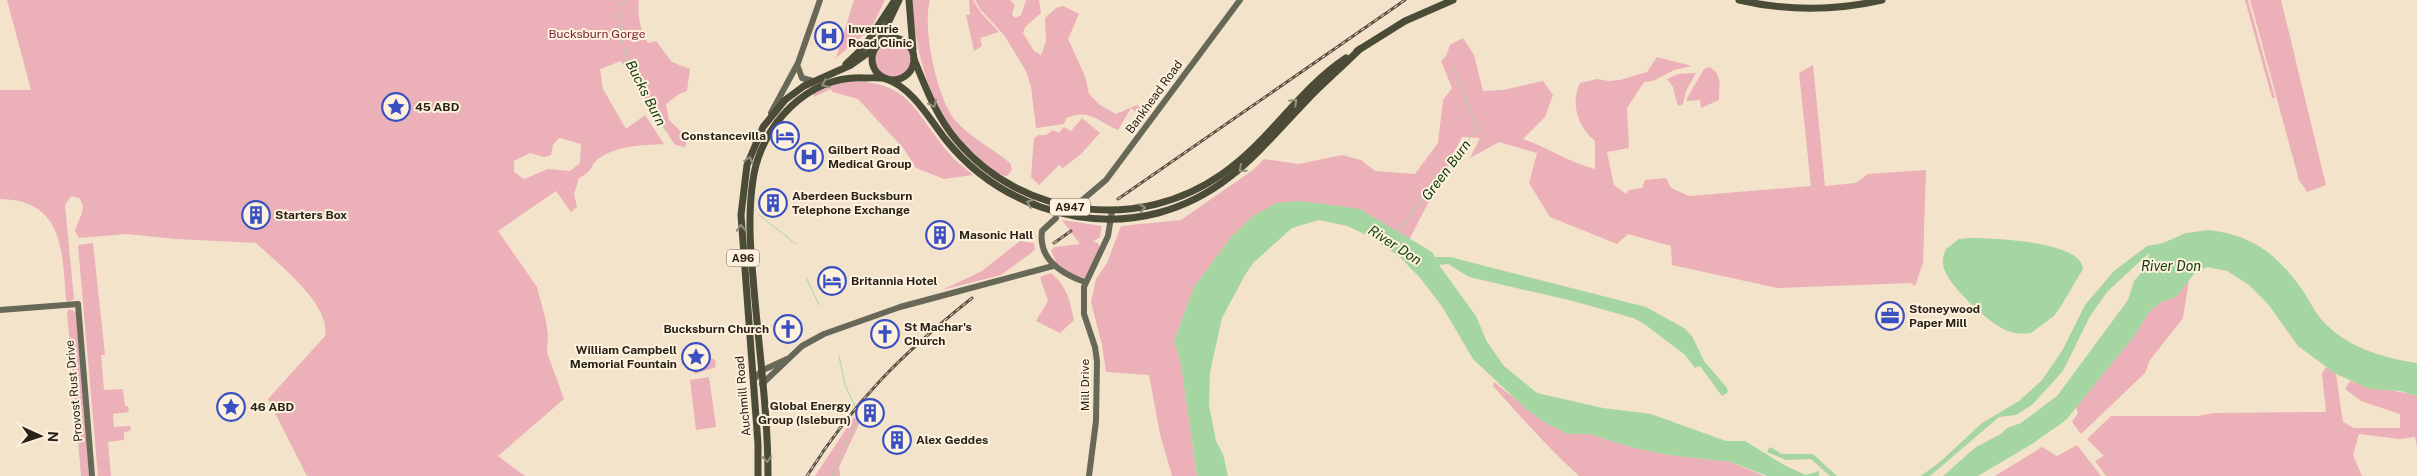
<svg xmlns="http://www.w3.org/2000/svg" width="2417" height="476" font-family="'Public Sans',sans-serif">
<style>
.green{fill:#ecb0b8;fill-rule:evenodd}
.water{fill:#a5d5a1}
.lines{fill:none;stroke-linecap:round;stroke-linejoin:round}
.stream{stroke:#a5d5a1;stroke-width:1}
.secondary{stroke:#676858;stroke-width:6}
.primary{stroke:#4b4c38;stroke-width:7}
.rail-casing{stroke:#5d5447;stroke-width:3}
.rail{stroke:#fef1dd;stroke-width:1;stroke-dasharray:4;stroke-linecap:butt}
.oneway{stroke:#938e7a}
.labels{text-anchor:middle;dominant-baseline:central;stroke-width:4;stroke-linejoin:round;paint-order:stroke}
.shield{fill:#fef1dd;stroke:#686054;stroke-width:1}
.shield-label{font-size:11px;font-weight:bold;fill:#282219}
.poi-label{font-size:12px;font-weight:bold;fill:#282219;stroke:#fef1dd;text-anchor:start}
.park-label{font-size:12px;fill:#772438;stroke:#fef1dd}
.street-label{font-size:12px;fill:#282219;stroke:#fef1dd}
.water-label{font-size:14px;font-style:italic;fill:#0c3e0d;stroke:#fef1dd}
</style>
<rect width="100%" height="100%" fill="#f4e3cb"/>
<g class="green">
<path d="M7 0H639C637 15 640 31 648 43L656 41 672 62 690 69 687 91 679 94 666 104 669 120 688 138 685 147 675 145 621 61 600 69 603 89 626 129 645 115 664 144C642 145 616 146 598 159 589 167 594 170 579 178L574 194 577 207 571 212 556 191 498 231 537 287 546 321 548 336 547 352 564 399 498 456 525 476H307L268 399 325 336C331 304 278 264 256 243L176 239 126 234 79 238 75 231C78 219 88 209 79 198L71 196 65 205 74 299 69 302 66 300C62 251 64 200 0 199V90H31ZM559 138 581 144 580 163 570 171 548 169 524 179 514 172V161L530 153 544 157 551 155 553 145Z"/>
<polygon points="854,0 885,0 871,29 836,58"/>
<path d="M912 0H930C922 27 937 98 955 120 969 137 992 148 1010 163L1012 170 1007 176C997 176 986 165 979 158 932 118 916 60 912 0Z"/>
<polygon points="969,0 973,0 981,13 999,32 980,38 982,46 974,51 966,15 970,15"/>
<path d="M975 0H1010L1015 5 1012 14 1015 18 1021 15 1026 0H1039L1041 13 1025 27 1023 33 1034 51 1041 55 1046 41 1045 18 1056 8 1063 6 1079 14 1068 39 1085 76 1089 94 1100 105 1116 114 1137 105 1147 113 1145 119 1131 108 1118 130C1097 121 1090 108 1066 118L1064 124 1036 128 1031 87 1026 71 1004 35 980 9Z"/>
<polygon points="2245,0 2248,0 2275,98 2272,98"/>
<polygon points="2250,0 2281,0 2326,185 2307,192 2299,180"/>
<path d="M1463 38 1474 55 1483 91 1503 90 1543 81 1553 95 1545 117 1523 139C1548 148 1570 163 1595 169V141C1578 127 1570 104 1580 83L1597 79 1609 81 1620 80 1647 72 1657 57 1692 66 1674 70 1653 81 1644 82 1627 108 1629 148 1607 152 1614 185 1626 194 1629 190 1642 188 1645 180 1666 178 1671 188 1689 196 1811 186 1799 73 1813 65 1825 186 1856 183 1868 174 1926 170 1923 263 1915 286 1911 283 1777 288 1672 265 1671 246 1628 234 1617 244 1550 217 1529 183 1537 153 1499 142 1470 158 1480 138 1462 137 1409 240 1360 209 1253 216 1232 236 1194 287 1174 341 1181 363 1197 476H1172L1160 434 1149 375 1106 372 1102 345 1091 302 1096 279 1107 263 1121 226 1181 220 1253 170 1264 159 1299 164 1342 155 1361 160 1375 171 1415 174 1438 143 1443 100 1452 88 1441 61 1446 56 1450 45Z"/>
<circle cx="893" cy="59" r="18"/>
<path d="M1709 67C1723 74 1719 87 1719 100L1701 108 1700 100 1687 101V98L1704 69Z"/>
<polygon points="1696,73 1686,91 1683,104 1678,106 1673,87 1667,79 1678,74"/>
<path d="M844 81C908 80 912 107 947 151 954 160 964 167 973 175L944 179 916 168 904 149 858 99 832 92 831 89 814 97V93Z"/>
<polygon points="1082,118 1100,133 1081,154 1063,168 1059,165 1039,185 1031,177 1034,138 1039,135 1046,135 1053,130 1059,133 1064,127 1071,131"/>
<polygon points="1062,220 1102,226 1100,237 1093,242 1098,243 1100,248 1087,279 1059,269 1051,250 1055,247 1080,244"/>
<polygon points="1020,241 1034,243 1035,250 1001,275 942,290 982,271"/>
<polygon points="93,243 105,355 101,355 104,390 123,389 125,406 128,406 129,412 113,414 114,427 130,426 131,430 124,433 124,440 108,442 111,476 98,476 78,245"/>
<path d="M1051 273C1067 286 1070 301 1074 320L1060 333 1036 321 1048 301 1040 277Z"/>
<polygon points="2189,280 2183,318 2150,360 2145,373 2081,434 2072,422 2078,413 2076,407 2135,335 2149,312 2161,302 2176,297"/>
<polygon points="69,309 76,312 89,476 81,476 67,312"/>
<polygon points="701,353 715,360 716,367 695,374 691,368 694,354"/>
<path d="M2326 367 2336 374 2343 422 2354 428H2400V414L2361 401 2345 389 2350 381C2373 390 2394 389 2417 396V447L2415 437 2399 439 2359 434 2353 455 2362 476H2106L2095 461 2104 456 2087 439 2111 416H2198L2214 413 2326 412 2322 374Z"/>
<polygon points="709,377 716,427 696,430 690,380"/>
<path d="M1494 382 1544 422 1568 434H1590L1630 447 1669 455 1731 462 1764 476H1579C1548 448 1521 417 1493 386Z"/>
<polygon points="854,417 860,422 839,467 840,476 815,476"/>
<polygon points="2077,445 2101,476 1995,476 2042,447 2057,456"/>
</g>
<g class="water">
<polygon points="1302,201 1360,209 1432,252 1435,257 1450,257 1646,307 1684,328 1692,336 1704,361 1727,388 1728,392 1722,396 1700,366 1695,368 1685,355 1643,323 1633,318 1573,301 1469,277 1448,264 1439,265 1476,316 1487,342 1504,366 1537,393 1603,408 1651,414 1726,441 1745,441 1784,465 1806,475 1819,471 1819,476 1767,476 1731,462 1669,455 1630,447 1590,434 1568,434 1544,422 1525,408 1473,359 1443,308 1421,279 1400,257 1369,236 1347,226 1319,220 1292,228 1253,263 1245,275 1222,318 1210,372 1209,405 1216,441 1223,454 1228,476 1197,476 1181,364 1174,341 1194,287 1232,236 1253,216 1276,203"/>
<path d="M2209 230C2250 235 2273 251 2298 284 2307 295 2312 308 2321 319 2345 347 2383 358 2417 363V396L2400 391 2370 389 2336 374 2298 346 2268 304 2249 285 2227 271 2208 267 2197 270 2176 297 2161 302 2149 312 2135 335 2066 420 2032 444 1978 476H1943L1976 447 2001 434 2007 428 2021 423 2057 396 2128 300 2134 281 2147 266 2149 253 2107 292 2090 316 2063 371 2033 404 2016 415 1999 417 1930 476H1921L1941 461 1982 423 2019 401 2042 380 2062 351 2085 305 2114 271 2147 246 2163 243 2186 233Z"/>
<path d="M1970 238C1991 238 2082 241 2083 269L2061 306 2054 316 2031 333C2023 334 2016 334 2008 331 1990 324 1945 284 1943 264 1942 259 1944 254 1946 249L1959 239Z"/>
<polygon points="1770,447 1782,454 1813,454 1837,476 1830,476 1811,459 1786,460 1767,452"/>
</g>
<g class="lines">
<g class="stream">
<polyline points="626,0 617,7 624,49 637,79 666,131"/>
<polyline points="759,215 796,244"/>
<polyline points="1397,234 1433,184 1477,129 1453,66"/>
<polyline points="807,279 819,305"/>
<polyline points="832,476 842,449 860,417 845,385 839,356"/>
</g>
<g class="secondary">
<polyline points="798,67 802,78 813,81"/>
<polyline points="771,113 798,63 820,0"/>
<polyline points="1080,202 1106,180 1240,0"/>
<path d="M1056 218 1042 231C1038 260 1062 274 1085 282"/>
<polyline points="0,310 78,304 92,476"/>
<polyline points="753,381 761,371 787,359"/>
<polyline points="762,384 802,346 824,334 900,307 1053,266"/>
<polyline points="1089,476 1096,421 1097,361 1095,347 1084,314 1084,287 1108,236 1112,211"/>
</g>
<g class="primary">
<polyline points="909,0 913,49"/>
<path d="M1739 0C1786 11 1834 11 1882 0"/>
<circle cx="893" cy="59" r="21"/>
<polyline points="879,42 899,0"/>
<polyline points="1357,51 1405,21 1453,0"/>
<path d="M914 59C926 89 937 118 958 142 1024 219 1140 232 1222 174 1269 142 1298 90 1346 58"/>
<polyline points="846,64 864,47 895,0"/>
<polyline points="758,476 758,444 741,215 747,165 763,127 785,100 804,86 851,65 875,48"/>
<path d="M768 476C768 410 758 343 753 277 750 245 748 213 753 180 760 127 807 74 865 78 872 78 880 77 886 79 913 88 930 120 946 140 996 202 1080 233 1158 213 1226 195 1260 149 1306 101 1323 83 1342 67 1360 49"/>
</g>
<defs>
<g id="rail">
<polyline points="1118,199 1405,0"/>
<polyline points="1054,243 1071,231"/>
<path d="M807 476C854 401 903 353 972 298"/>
</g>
</defs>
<use href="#rail" class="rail-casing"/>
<use href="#rail" class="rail"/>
</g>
<defs><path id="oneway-chevron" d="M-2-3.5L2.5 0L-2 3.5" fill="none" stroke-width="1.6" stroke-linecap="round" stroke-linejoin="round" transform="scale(1.25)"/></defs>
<g class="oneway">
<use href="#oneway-chevron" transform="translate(825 84) rotate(157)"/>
<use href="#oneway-chevron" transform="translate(1294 102) rotate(-45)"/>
<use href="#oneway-chevron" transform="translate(933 104) rotate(64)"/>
<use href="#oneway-chevron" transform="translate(749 160) rotate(-73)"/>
<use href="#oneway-chevron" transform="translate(1242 169) rotate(139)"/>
<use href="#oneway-chevron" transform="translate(1030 203) rotate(-158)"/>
<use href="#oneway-chevron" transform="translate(1142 208) rotate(-10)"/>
<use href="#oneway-chevron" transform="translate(741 228) rotate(-93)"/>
<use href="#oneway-chevron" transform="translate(767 459) rotate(86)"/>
</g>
<defs>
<symbol id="hospital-ring" viewBox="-11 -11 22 22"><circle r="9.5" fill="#fef1dd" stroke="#3950c2" stroke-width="1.5"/><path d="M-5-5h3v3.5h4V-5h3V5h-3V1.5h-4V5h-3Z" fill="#3950c2"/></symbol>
<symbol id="sight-ring" viewBox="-11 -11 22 22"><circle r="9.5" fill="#fef1dd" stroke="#3950c2" stroke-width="1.5"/><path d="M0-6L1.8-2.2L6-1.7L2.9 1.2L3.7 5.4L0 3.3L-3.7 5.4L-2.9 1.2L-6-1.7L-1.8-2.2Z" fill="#3950c2"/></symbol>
<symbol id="hotel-ring" viewBox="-11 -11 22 22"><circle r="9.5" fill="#fef1dd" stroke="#3950c2" stroke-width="1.5"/><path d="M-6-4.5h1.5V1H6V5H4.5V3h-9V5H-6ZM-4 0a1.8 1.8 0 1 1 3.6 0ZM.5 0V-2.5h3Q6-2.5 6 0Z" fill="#3950c2"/></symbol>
<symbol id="building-ring" viewBox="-11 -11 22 22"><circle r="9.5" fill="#fef1dd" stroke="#3950c2" stroke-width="1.5"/><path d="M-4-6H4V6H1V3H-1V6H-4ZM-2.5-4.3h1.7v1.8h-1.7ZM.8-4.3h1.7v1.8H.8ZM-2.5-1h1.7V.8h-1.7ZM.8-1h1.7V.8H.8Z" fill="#3950c2"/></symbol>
<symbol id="office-ring" viewBox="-11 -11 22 22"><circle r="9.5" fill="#fef1dd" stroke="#3950c2" stroke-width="1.5"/><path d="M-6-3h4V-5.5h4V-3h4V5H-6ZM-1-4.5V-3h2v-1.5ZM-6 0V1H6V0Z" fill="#3950c2"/></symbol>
<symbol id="church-ring" viewBox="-11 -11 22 22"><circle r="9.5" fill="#fef1dd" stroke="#3950c2" stroke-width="1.5"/><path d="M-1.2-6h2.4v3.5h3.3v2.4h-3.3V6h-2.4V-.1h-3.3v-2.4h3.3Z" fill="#3950c2"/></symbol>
</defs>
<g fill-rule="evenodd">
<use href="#hospital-ring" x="813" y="20" width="32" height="32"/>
<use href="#sight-ring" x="380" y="91" width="32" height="32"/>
<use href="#hotel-ring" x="769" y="120" width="32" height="32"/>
<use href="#hospital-ring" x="793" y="141" width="32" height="32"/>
<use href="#building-ring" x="757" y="187" width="32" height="32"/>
<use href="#building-ring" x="240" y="199" width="32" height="32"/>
<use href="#building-ring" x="924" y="219" width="32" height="32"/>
<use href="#hotel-ring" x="816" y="265" width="32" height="32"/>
<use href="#office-ring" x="1874" y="300" width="32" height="32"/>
<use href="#church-ring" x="772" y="313" width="32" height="32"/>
<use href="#church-ring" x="869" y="318" width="32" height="32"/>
<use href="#sight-ring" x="680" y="341" width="32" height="32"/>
<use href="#sight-ring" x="215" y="391" width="32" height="32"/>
<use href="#building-ring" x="854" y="397" width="32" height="32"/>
<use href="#building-ring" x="881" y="424" width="32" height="32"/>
</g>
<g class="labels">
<g class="shield">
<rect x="1050" y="198.5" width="40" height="17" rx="4"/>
<rect x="727" y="249.5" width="32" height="17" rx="4"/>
</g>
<g class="shield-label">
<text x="1070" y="207">A947</text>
<text x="743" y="258">A96</text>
</g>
<g class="poi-label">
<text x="848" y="29">Inverurie<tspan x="848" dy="14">Road Clinic</tspan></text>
<text x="415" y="107">45 ABD</text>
<text x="766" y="136" text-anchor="end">Constancevilla</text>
<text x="828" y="150">Gilbert Road<tspan x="828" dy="14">Medical Group</tspan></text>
<text x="792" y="196">Aberdeen Bucksburn<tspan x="792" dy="14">Telephone Exchange</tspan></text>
<text x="275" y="215">Starters Box</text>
<text x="959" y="235">Masonic Hall</text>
<text x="851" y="281">Britannia Hotel</text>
<text x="1909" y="309">Stoneywood<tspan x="1909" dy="14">Paper Mill</tspan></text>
<text x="904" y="327">St Machar's<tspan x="904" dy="14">Church</tspan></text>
<text x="769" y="329" text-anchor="end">Bucksburn Church</text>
<text x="677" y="350" text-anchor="end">William Campbell<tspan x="677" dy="14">Memorial Fountain</tspan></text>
<text x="851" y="406" text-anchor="end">Global Energy<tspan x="851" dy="14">Group (Isleburn)</tspan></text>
<text x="250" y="407">46 ABD</text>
<text x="916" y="440">Alex Geddes</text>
</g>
<g class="park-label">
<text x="597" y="34">Bucksburn Gorge</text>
</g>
<g class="street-label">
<text transform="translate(1154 97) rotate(-54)">Bankhead Road</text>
<text transform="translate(1085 385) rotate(-90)">Mill Drive</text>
<text transform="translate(74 391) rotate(-95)">Provost Rust Drive</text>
<text transform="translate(743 396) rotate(-95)">Auchmill Road</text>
</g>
<g class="water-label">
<text transform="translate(646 93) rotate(63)">Bucks Burn</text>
<text transform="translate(1446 170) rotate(-53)">Green Burn</text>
<text transform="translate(1395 245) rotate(33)">River Don</text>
<text x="2171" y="266">River Don</text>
</g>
</g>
<g transform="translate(40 436) rotate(93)" stroke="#fef1dd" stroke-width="4" paint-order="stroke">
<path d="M0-4L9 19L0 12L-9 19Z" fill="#282219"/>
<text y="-8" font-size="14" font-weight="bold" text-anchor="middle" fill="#282219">N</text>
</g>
</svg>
